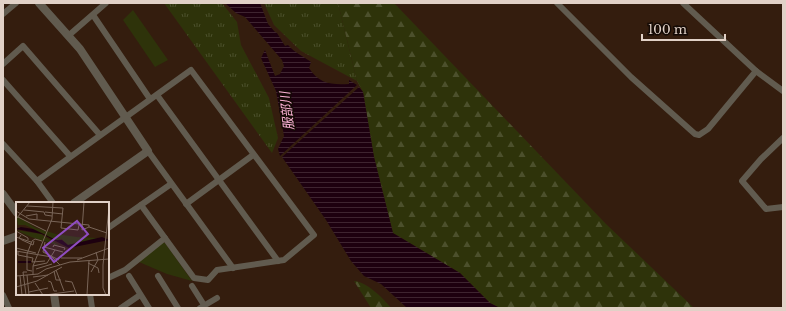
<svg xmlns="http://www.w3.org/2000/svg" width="786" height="311" font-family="'Libre Baskerville','Noto Sans JP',serif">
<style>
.grass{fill:url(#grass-tufts)}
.forest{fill:url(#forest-firs)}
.park{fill:#2e330a}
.water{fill:url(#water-rules)}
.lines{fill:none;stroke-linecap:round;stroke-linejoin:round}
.minor{stroke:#615b4f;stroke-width:6}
.tertiary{stroke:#615b4f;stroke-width:8}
.labels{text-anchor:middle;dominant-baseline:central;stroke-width:3;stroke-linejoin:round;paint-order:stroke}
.water-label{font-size:13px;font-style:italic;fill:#fdb3d7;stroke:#140a05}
.inset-river{fill:none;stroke:#1d000f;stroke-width:2}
.inset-road{fill:none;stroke:#796558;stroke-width:1}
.view{fill:#8f4dc1;fill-opacity:0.15;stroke:#8f4dc1;stroke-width:2}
.inset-edge{fill:none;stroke:#e1d1c7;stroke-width:2}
</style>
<defs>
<pattern id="grass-tufts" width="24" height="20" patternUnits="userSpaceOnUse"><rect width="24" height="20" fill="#2e330a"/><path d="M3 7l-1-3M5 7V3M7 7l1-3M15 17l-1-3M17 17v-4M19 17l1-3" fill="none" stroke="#4c502c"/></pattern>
<pattern id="forest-firs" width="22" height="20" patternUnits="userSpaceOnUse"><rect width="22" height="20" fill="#2e330a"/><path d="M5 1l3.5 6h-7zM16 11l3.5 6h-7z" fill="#4c502c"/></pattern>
<pattern id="water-rules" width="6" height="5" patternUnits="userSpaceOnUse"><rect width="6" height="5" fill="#1d000f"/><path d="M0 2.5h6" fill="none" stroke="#3e2430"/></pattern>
</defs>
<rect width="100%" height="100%" fill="#341d0e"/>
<g class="grass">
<polygon points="164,3 222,3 237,22 241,45 269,98 278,138 272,153"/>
<polygon points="264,3 338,3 357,81 301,51 274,25"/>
</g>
<g class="forest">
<polygon points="338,3 394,3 606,224 694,308 500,308 490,303 460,273 393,233 374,157 363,92 357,81"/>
<path d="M354 281C367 282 383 298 391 308H371Z"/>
</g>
<g class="park">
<polygon points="133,10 168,60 155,67 123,20"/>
<polygon points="162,243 165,243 192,281 167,274 139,262"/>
</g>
<g class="water">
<path d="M225 3H260L268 24 275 32 277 33 285 46 288 45C296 54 302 55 311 62L309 68C319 84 332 85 349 84V80L357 85 280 156 278 149 284 136 276 91 261 58 265 50 275 76 280 74 284 66 282 60 245 17 236 13Z"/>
<polygon points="359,87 363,92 374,157 393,233 460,273 490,303 500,308 407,308 381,284 364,276 351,261 326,220 282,157"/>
</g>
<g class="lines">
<g class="minor">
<polyline points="557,3 631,77 695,134 699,135 708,129 756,71"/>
<polyline points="683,3 756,71 783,91"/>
<polyline points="3,14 16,3"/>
<polyline points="93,15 150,99"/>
<polyline points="68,36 106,3"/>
<polyline points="3,64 23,46 100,135"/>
<polyline points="3,80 70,156"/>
<polyline points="157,95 278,261"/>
<polyline points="783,138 761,159 742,181 766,209 783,207"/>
<polyline points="3,144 37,181 53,203"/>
<polyline points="148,151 233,268"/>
<polyline points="37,181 191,70 314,235 284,260 217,270 208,280 194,278 141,205"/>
<polyline points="186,204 253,155"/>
<polyline points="108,228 171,184"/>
<polyline points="129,276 149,308"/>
<polyline points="158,276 178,308"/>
<polyline points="108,278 125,270 165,238"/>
<polyline points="192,286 204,305"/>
<polyline points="90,294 92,308"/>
<polyline points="3,295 9,308"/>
<polyline points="121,308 140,295"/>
<polyline points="200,308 217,298"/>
</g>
<g class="tertiary">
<polyline points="39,3 80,49 148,151 74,203"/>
<polyline points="3,194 17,213"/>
<polyline points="3,241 17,236"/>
<polyline points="54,294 56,308"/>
</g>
</g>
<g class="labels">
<g class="water-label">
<text transform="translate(287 111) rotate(-97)">服部川</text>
</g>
</g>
<g transform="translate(16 202)">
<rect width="93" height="93" fill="#341d0e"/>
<path d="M0 13 20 26 40 32 46 37 40 38 9 23H2ZM0 28 25 32 44 44 15 35Z" fill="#2e330a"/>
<path d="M40 32 61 35 82 36 52 43Z" fill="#2e330a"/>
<path d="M5 25 17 27 40 38H46L52 43 86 35 93 38 53 46 26 32 0 27Z" fill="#1d000f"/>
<path class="inset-river" d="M2 60H15"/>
<path class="inset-road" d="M68 0 66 28 73 25 91 31M11 4 47 6 45 26 62 28 63 23M8 8 28 10 29 13 36 14M0 9 13 17 73 23V25M29 10 47 12M10 14 21 12V17M2 15 30 29M0 17 14 0M0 29 12 36V38M5 33 3 36 6 38 17 43 18 39M0 35 15 40M29 40 27 50 43 58M28 45 47 50M37 45 38 43 49 46 48 48M0 46 20 51M0 49 36 55 44 63M2 50V53L17 56 16 60 29 59M45 56H66M61 58 93 46M72 61 82 66 83 71M17 64 31 61 39 48M20 67 36 62M40 68 48 89M16 69 11 68V52L16 39 19 37 26 39M38 69 40 78H45M75 70 82 58 80 50M11 73 13 93M17 73V64L36 17 37 0M0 74 22 72 30 67 54 60 93 57M4 74 6 93M17 75 32 73M32 79 35 80 38 89H41M49 79 56 80 61 93M19 81 27 93M0 85 21 79 46 65M13 90 32 86M10 93 7 70H11M29 93 58 89M71 93 73 59M90 93 87 86V63L93 6"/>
<path class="view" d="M61 19 72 32 38 60 27 46Z"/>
<rect width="93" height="93" class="inset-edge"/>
</g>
<rect width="786" height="311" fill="none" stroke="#e1d1c7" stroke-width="8"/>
<path d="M642 34v6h83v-6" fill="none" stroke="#e1d1c7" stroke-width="2"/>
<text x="648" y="34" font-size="12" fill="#e1d1c7" stroke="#140a05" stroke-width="3" paint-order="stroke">100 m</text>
</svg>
